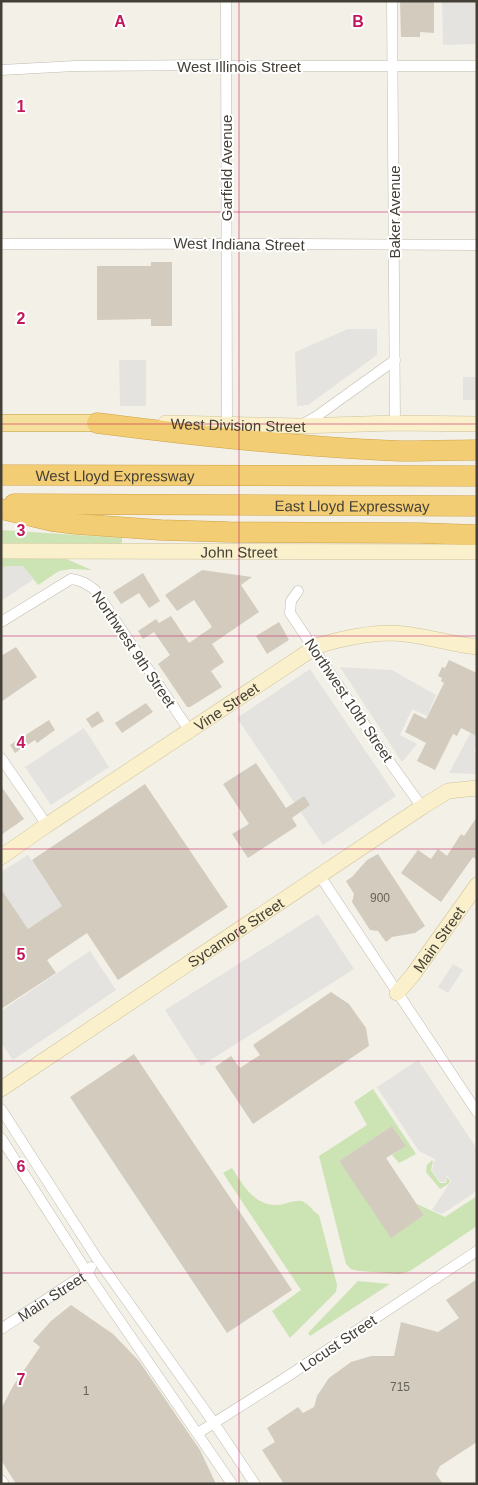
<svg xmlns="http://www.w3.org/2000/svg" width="478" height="1485" font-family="Arial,sans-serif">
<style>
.green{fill:#cce3b4}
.parking{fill:#e4e3e0}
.building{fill:#d3ccbe}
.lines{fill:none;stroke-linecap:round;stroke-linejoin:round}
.street-casing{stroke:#c0bbae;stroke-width:11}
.secondary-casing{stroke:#cec39b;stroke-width:16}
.primary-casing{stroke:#dabe6f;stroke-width:18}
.highway-casing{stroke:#d0a245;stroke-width:21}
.street{stroke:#fff;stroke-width:10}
.secondary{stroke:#faf0cb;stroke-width:15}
.primary{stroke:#f6e09e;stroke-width:16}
.highway{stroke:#f2cd74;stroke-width:20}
.grid{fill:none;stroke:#c2185b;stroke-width:1;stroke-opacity:0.55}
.labels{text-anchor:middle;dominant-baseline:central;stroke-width:4;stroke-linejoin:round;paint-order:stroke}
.number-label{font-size:12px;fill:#686359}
.street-label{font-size:15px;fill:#454037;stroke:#fff}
.grid-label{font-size:16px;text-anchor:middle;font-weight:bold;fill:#c2185b;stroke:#fff;stroke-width:4;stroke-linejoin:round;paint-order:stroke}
</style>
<rect width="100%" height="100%" fill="#f3f0e8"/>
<g class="green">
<polygon points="1,530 122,538 122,544 1,544"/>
<polygon points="1,558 64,558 92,570 72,569 59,571 38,585 23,566 1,567"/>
<polygon points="373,1089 416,1154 399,1163 392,1155 405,1145 392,1126 339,1161 391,1237 424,1215 417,1204 445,1217 477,1196 477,1226 410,1271 399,1274 359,1271 351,1269 346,1264 319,1156 367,1125 354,1102"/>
<polygon points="432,1160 433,1162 431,1170 440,1183 446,1183 447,1177 450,1181 448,1184 440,1189 426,1172 427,1165"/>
<path d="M232 1168C243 1185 254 1206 278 1205 285 1205 293 1200 301 1201 309 1203 312 1211 319 1215L337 1285 336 1292 290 1338 272 1311 301 1290 223 1173Z"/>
<polygon points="358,1281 390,1284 310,1336 308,1333"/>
</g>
<g class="parking">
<polygon points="442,1 477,1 477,44 443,45"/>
<polygon points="348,329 377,329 377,355 308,405 297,406 295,352"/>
<polygon points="119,360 146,360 146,406 120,406"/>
<rect x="463" y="377" width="14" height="23"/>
<polygon points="23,566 34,579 1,601 1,567"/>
<polygon points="340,667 392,670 436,695 427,716 412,709 400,735 417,744 402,762"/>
<polygon points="310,669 396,796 323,845 237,718"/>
<polygon points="84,728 109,767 51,805 25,767"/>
<polygon points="471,732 477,735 477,745 474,751 477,753 477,774 449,773"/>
<polygon points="28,855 62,906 28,929 1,889 1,872"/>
<polygon points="318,914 354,969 201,1066 165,1010"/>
<polygon points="90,951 116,990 13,1060 1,1043 1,1011"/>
<polygon points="453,964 463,970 448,993 438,987"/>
<polygon points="418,1060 477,1149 477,1191 442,1214 432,1210 451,1181 447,1175 445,1182 440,1182 432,1170 435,1159 419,1151 377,1087"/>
</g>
<g class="building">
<polygon points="400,1 434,1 434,33 420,32 420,37 401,37"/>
<polygon points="151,262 172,262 172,326 151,326 151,319 97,320 97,266 151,266"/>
<polygon points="202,570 252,577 241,585 259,612 212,644 224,662 211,671 222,687 190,707 187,707 158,664 170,655 154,632 143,639 138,631 156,619 159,623 171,616 189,643 212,627 194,600 177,611 165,595"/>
<polygon points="143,573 160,601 149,608 139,593 121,604 113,592"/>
<polygon points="279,622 289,640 267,654 256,636"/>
<polygon points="16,647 37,677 1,702 1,656"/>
<polygon points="449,660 477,673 477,736 461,728 457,736 453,734 435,770 417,761 426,743 405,732 414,713 426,719 444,683 441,681 442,678 438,676 442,667 445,668"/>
<polygon points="146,703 153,712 122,733 115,723"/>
<polygon points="98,711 104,721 92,728 86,719"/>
<polygon points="49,720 55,730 37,743 35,740 15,753 10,745"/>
<polygon points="256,763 286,808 304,796 310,805 292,818 297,826 248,858 232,834 249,824 223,784"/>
<polygon points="145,784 228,907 118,980 87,933 47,960 56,973 1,1009 1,889 28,929 62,906 32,860"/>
<polygon points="1,786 24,819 1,835"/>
<polygon points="477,817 477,860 473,857 441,902 401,873 418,850 431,859 438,849 447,856 461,834 464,836"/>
<polygon points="378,854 425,926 415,933 392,937 386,942 378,931 370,930 352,902 354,894 346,881 352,877 367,860"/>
<polygon points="331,992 349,1004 366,1028 369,1046 253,1124 215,1067 231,1056 240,1068 260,1055 253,1045"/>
<polygon points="134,1054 292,1290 227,1333 70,1097"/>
<polygon points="392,1126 406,1146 386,1158 424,1215 391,1238 339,1161"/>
<polygon points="477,1279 477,1442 440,1466 436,1474 443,1484 284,1484 262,1450 275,1442 267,1428 298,1407 303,1413 314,1407 317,1396 329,1378 351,1362 371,1356 394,1356 401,1322 438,1332 459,1318 446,1300"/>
<polygon points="71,1305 113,1334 139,1361 200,1450 216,1484 16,1484 1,1460 1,1409 13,1386 40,1347 33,1341 51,1321"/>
</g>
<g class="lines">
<defs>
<g id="street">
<polyline points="226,1 227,425"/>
<polyline points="392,1 395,423"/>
<polyline points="1,70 75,66 226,65 231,66 477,66"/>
<path d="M1 244C160 243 318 244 477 245"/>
<polyline points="303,424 317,416 395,360"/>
<polyline points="298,591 291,601 290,613 389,761 422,807"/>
<path d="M1 622 71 579C81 580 87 584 95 590L189 730"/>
<polyline points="1,758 47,825"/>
<polyline points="320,876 477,1112"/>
<polyline points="1,1109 96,1257 214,1423 255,1484"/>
<polyline points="1,1138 94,1283 232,1484"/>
<path id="s1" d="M1 1329 88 1272 91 1267"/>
<polyline points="198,1433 285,1378 477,1251"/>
<polyline points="1,1480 4,1484"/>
</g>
<g id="secondary">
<path id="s2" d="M166 423 300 426 395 423 477 424"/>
<path id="s3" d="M1 551 477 552"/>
<path id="s4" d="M1 857 47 825 317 646C343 638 366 633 393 633 421 634 449 644 477 647"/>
<path id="s5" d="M397 993 412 976 477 885"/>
<path id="s6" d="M1 1089 422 807 448 791 477 788"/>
</g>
<polyline id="primary" points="1,423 97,423"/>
<g id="highway">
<path d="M97 423C198 436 299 447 400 451 426 451 451 450 477 450"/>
<path id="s7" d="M1 475 477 476"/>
<path id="s8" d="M14 504 477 506"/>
<polyline points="1,509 52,521 76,524 161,530 229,532 419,533 477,535"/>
</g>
</defs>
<use href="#street" class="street-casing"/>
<use href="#secondary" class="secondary-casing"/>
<use href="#primary" class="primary-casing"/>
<use href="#highway" class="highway-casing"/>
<use href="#street" class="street"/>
<use href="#secondary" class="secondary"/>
<use href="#primary" class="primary"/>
<use href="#highway" class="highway"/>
</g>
<path class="grid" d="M239 1V1484M1 212H477M1 424H477M1 636H477M1 849H477M1 1061H477M1 1273H477"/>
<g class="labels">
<g class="number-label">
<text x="380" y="898">900</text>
<text x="400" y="1387">715</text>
<text x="86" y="1391">1</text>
</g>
<g class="street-label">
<text x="239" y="66">West Illinois Street</text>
<text transform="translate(226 168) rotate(-90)">Garfield Avenue</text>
<text transform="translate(394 212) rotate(-90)">Baker Avenue</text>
<text transform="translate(239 244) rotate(1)">West Indiana Street</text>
<text stroke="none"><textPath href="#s2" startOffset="72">West Division Street</textPath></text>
<text stroke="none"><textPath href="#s7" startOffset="114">West Lloyd Expressway</textPath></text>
<text stroke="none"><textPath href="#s8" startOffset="338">East Lloyd Expressway</textPath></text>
<text stroke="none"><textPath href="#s3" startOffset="238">John Street</textPath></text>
<text transform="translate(134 649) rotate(56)">Northwest 9th Street</text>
<text transform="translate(349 700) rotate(56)">Northwest 10th Street</text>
<text stroke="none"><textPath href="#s4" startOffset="271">Vine Street</textPath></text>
<text stroke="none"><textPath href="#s6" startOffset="282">Sycamore Street</textPath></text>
<text stroke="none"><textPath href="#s5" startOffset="68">Main Street</textPath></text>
<text stroke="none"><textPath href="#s1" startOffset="60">Main Street</textPath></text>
<text transform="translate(338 1343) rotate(-34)">Locust Street</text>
</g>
</g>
<g class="grid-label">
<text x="120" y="27">A</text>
<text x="358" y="27">B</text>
<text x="21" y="112">1</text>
<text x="21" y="324">2</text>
<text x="21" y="536">3</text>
<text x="21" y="748">4</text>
<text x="21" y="960">5</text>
<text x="21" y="1172">6</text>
<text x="21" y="1385">7</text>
</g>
<rect width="478" height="1485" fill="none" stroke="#454037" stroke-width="5"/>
</svg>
